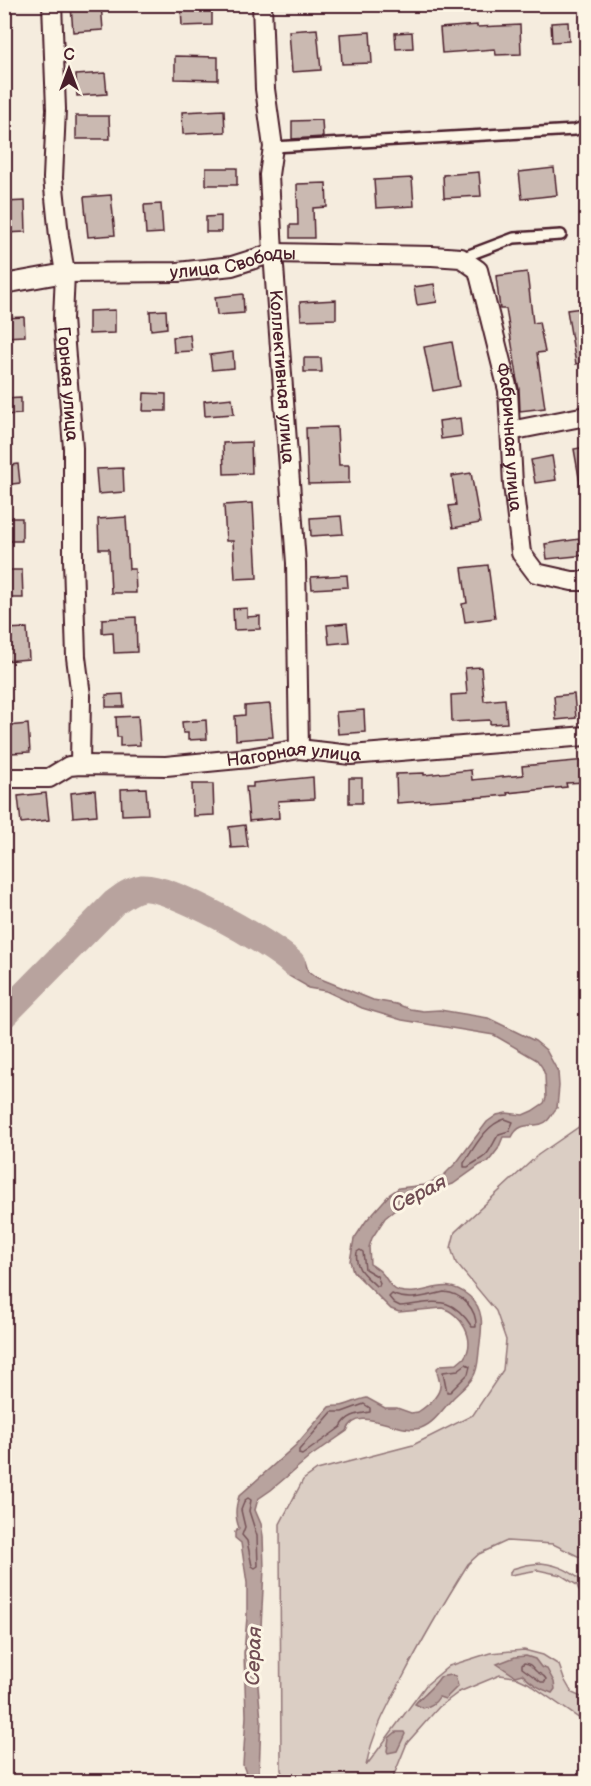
<svg xmlns="http://www.w3.org/2000/svg" width="591" height="1786" font-family="'Balsamiq Sans',sans-serif">
<style>
.green{fill:#dbcec4;stroke:#927678;stroke-width:1.5}
.water{fill:#b8a39e;stroke:#8c6e70;stroke-width:1.5}
.lines{fill:none;stroke-linecap:round;stroke-linejoin:round}
.shore{stroke:#765459;stroke-width:1.5}
.river{stroke:#b8a39e;stroke-width:27}
.building{fill:#cab9b1;stroke:#4a1f2b;stroke-width:1.5}
.lane-casing{stroke:#4a1f2b;stroke-width:14}
.street-casing{stroke:#4a1f2b;stroke-width:22}
.lane{stroke:#fcf5e5;stroke-width:9}
.street{stroke:#fcf5e5;stroke-width:18}
.labels{text-anchor:middle;dominant-baseline:central;stroke-width:6;stroke-linejoin:round;paint-order:stroke}
.street-label{font-size:18px;fill:#4a1f2b;stroke:#fcf5e5}
.water-label{font-size:20px;font-style:italic;fill:#704d53;stroke:#fcf5e5}
</style>
<rect width="100%" height="100%" fill="#f5ecde"/>
<filter id="ink" filterUnits="userSpaceOnUse"><feTurbulence type="fractalNoise" baseFrequency=".0167" numOctaves="2"/><feDisplacementMap in="SourceGraphic" scale="12" xChannelSelector="R" yChannelSelector="G"/><feConvolveMatrix kernelMatrix="1 2 1 2 8 2 1 2 1" color-interpolation-filters="sRGB"/></filter>
<g filter="url(#ink)">
<g class="green">
<path d="M586 1122V1560L553 1544 507 1541 479 1554 468 1564C445 1601 423 1638 403 1677 388 1705 372 1734 366 1766L426 1685 449 1666 490 1653 524 1650 543 1655 559 1665 564 1679 572 1693 586 1699V1723L528 1683 515 1677 500 1675 459 1692 439 1707 407 1743 394 1775 393 1781H285L281 1770 280 1524 303 1480 317 1470 413 1445 473 1415 503 1370 506 1340 496 1311 456 1263 451 1248 455 1232 538 1155Z"/>
<path d="M541 1563C560 1565 573 1572 586 1585V1609L577 1585 561 1575 538 1570 510 1575V1572L512 1569 526 1565Z"/>
</g>
<g class="water">
<path d="M264 938 305 961 308 971 316 977 373 1000 396 1004 410 1009 423 1011 440 1010 488 1018 535 1041 546 1050 558 1072 559 1086 557 1108C552 1112 552 1116 548 1120 537 1131 521 1118 512 1137H503L498 1149 488 1162 480 1165 453 1184 441 1188 395 1210 385 1218 372 1238 369 1247 370 1264C373 1266 378 1269 381 1272 388 1279 389 1288 399 1291 427 1298 442 1274 469 1296 487 1311 481 1332 479 1351 478 1360 478 1370 473 1377 468 1385 460 1391 454 1397 444 1407 435 1423 421 1428 398 1435 357 1403 347 1431L311 1456 271 1490 258 1499 255 1510 261 1524 263 1536 264 1569 258 1686 261 1720 259 1774V1779L264 1781 249 1782 243 1765 246 1716 244 1653 247 1617V1583L241 1543 235 1538V1532L239 1528C235 1516 235 1509 239 1496L296 1445 329 1407C332 1406 336 1406 340 1406 346 1406 358 1399 367 1398L385 1408H397L411 1413 418 1412C427 1406 441 1395 440 1384 439 1378 437 1375 437 1368L441 1365 457 1364C459 1362 462 1360 464 1358 477 1340 461 1313 442 1308L399 1312 391 1309 353 1271 350 1261 354 1239 366 1221 390 1194 399 1188 425 1185 443 1176 457 1162 487 1122 497 1115 506 1113 523 1115 532 1111 544 1103 546 1098 545 1075 542 1067 537 1060 494 1035 402 1020 362 1008 326 991 308 988 305 985 289 976C283 959 274 958 259 949Z"/>
<path d="M526 1656 535 1659 541 1667 547 1669 554 1682 555 1689 552 1693C540 1689 531 1684 522 1674L515 1676 497 1664 515 1657Z"/>
<path d="M450 1675 455 1676 458 1686 445 1699 439 1697C435 1704 430 1706 423 1708L415 1704C423 1694 433 1688 440 1677Z"/>
<polygon points="396,1732 404,1732 405,1734 397,1751 388,1753 387,1751 389,1738"/>
</g>
<g class="lines">
<g class="shore">
<path d="M505 1119 513 1122 509 1131 499 1134C494 1141 491 1150 485 1156 480 1160 473 1163 468 1167H464V1163C474 1148 486 1124 505 1119Z"/>
<path d="M360 1250 363 1252 365 1269 377 1276 380 1283 379 1286H376C365 1275 354 1269 357 1252Z"/>
<path d="M444 1292C462 1293 477 1309 476 1327H472C450 1293 435 1303 400 1306L394 1303 389 1297 392 1294C408 1302 427 1296 444 1292Z"/>
<polygon points="466,1364 470,1366 468,1374 450,1392 447,1392 443,1372 458,1370"/>
<path d="M364 1404 370 1408V1412C357 1414 347 1415 341 1427L302 1455 299 1454V1450L332 1412H342Z"/>
<polygon points="248,1498 251,1500 249,1511 257,1536 258,1566 255,1568 252,1566 247,1541 242,1535 245,1527 241,1510 245,1500"/>
<path d="M524 1663C532 1664 531 1667 537 1672 541 1675 543 1674 546 1679L545 1682H541L522 1668V1665Z"/>
</g>
<path class="river" d="M4 1015 114 903C123 896 131 890 142 888 170 885 271 943 292 963"/>
</g>
<g class="building">
<polygon points="101,4 103,30 73,32 71,6"/>
<polygon points="212,5 212,25 182,26 181,6"/>
<polygon points="568,22 569,41 552,42 551,23"/>
<polygon points="477,25 477,27 520,25 521,54 496,55 495,49 442,53 440,28"/>
<polygon points="317,29 321,70 292,72 289,31"/>
<polygon points="370,32 372,63 342,64 340,34"/>
<polygon points="412,32 413,48 396,49 395,33"/>
<polygon points="175,56 218,57 218,80 175,79"/>
<polygon points="105,73 107,94 77,96 76,75"/>
<polygon points="224,110 225,132 183,134 182,112"/>
<polygon points="76,116 109,116 110,139 76,139"/>
<polygon points="322,120 323,137 292,139 292,121"/>
<rect x="206" y="168" width="31" height="17"/>
<polygon points="554,168 557,195 522,199 519,172"/>
<polygon points="479,172 481,196 444,198 443,175"/>
<polygon points="412,178 414,206 376,208 374,180"/>
<polygon points="326,183 327,207 313,208 314,238 290,238 290,225 298,225 297,184"/>
<polygon points="111,195 115,235 88,237 84,197"/>
<polygon points="25,201 26,232 4,233 4,202"/>
<polygon points="161,204 163,233 146,234 144,205"/>
<polygon points="221,216 221,232 206,232 206,217"/>
<polygon points="527,272 533,323 539,322 545,352 537,353 545,408 520,411 519,389 516,376 517,375 506,309 500,309 496,276"/>
<polygon points="434,284 437,302 417,305 414,287"/>
<polygon points="243,294 244,313 217,315 215,297"/>
<polygon points="336,300 336,319 301,320 300,302"/>
<polygon points="582,308 586,334 586,362 576,364 567,310"/>
<polygon points="115,310 115,333 89,334 89,311"/>
<polygon points="166,310 167,328 151,330 150,311"/>
<polygon points="24,317 25,336 4,337 4,318"/>
<polygon points="190,335 192,351 174,352 173,337"/>
<polygon points="452,342 460,386 433,391 424,347"/>
<polygon points="233,352 234,368 212,370 210,355"/>
<polygon points="304,358 321,358 322,372 304,372"/>
<polygon points="144,393 166,394 166,411 143,411"/>
<polygon points="21,398 21,414 4,415 4,399"/>
<polygon points="232,398 234,414 205,416 204,401"/>
<polygon points="460,418 462,436 441,439 439,421"/>
<polygon points="337,427 339,465 349,465 349,483 308,484 306,428"/>
<polygon points="251,442 252,473 224,474 223,443"/>
<polygon points="586,447 586,483 580,483 574,449"/>
<polygon points="552,456 556,480 535,483 531,460"/>
<polygon points="18,464 20,483 4,485 4,466"/>
<polygon points="123,468 124,492 98,494 96,469"/>
<polygon points="471,473 480,523 453,528 449,506 456,505 452,476"/>
<polygon points="253,503 257,578 235,579 233,541 226,541 224,505"/>
<polygon points="341,516 343,534 311,536 310,518"/>
<polygon points="126,517 129,569 135,569 136,593 111,593 109,549 99,549 98,519"/>
<rect x="4" y="518" width="18" height="23"/>
<polygon points="586,538 586,555 547,559 545,544"/>
<polygon points="488,565 495,618 465,622 462,604 467,603 462,568"/>
<polygon points="4,570 22,570 23,598 4,598"/>
<polygon points="347,575 348,587 312,589 311,577"/>
<polygon points="247,608 247,617 260,616 260,629 234,630 233,609"/>
<polygon points="136,617 137,652 114,653 113,632 102,633 102,619"/>
<polygon points="347,623 349,642 329,644 327,625"/>
<polygon points="27,628 29,659 4,661 4,629"/>
<polygon points="481,667 484,701 505,699 507,723 490,724 490,720 452,722 451,695 467,694 465,668"/>
<polygon points="123,694 124,707 106,707 106,695"/>
<polygon points="574,694 576,718 556,720 554,696"/>
<polygon points="270,704 273,737 236,740 235,716 245,715 245,706"/>
<polygon points="364,710 365,732 338,734 336,712"/>
<polygon points="138,716 140,745 120,746 120,737 117,737 116,717"/>
<polygon points="206,720 207,739 188,740 188,733 183,733 182,722"/>
<polygon points="28,724 30,752 11,753 8,726"/>
<polygon points="586,760 586,782 566,783 567,787 507,793 508,795 484,797 397,803 396,774 424,773 424,775 471,770 472,780 523,775 522,766"/>
<polygon points="313,777 314,799 278,801 279,818 249,821 246,787 253,787 253,783"/>
<rect x="349" y="778" width="13" height="25"/>
<polygon points="192,784 213,784 214,815 193,816"/>
<polygon points="146,788 148,814 122,815 121,789"/>
<polygon points="95,790 97,815 73,817 71,793"/>
<polygon points="46,793 49,820 21,823 18,796"/>
<polygon points="245,825 248,847 231,848 229,827"/>
</g>
<g class="lines">
<defs>
<g id="lane">
<polyline points="273,147 575,130 586,126"/>
<polyline points="461,258 514,238 561,235"/>
</g>
<g id="street">
<path id="s1" d="M52 4 56 109 53 178 59 236 65 273 63 319 73 448V560L76 657 81 696 80 765"/>
<path id="s2" d="M262 4 265 89 273 147 269 175 273 253 296 563 299 749"/>
<path id="s3" d="M4 284 65 273 178 272 232 266 273 253 432 256 461 258 478 270 508 390 513 484 521 553 536 573 572 581H586"/>
<polyline points="510,431 586,416"/>
<path id="s4" d="M4 778H49L69 766 80 765 166 766 249 758 299 749 351 755 586 736"/>
</g>
</defs>
<use href="#lane" class="lane-casing"/>
<use href="#street" class="street-casing"/>
<use href="#lane" class="lane"/>
<use href="#street" class="street"/>
</g>
</g>
<g class="labels">
<g class="street-label">
<text stroke="none"><textPath href="#s3" startOffset="231">улица Свободы</textPath></text>
<text stroke="none"><textPath href="#s2" startOffset="374">Коллективная улица</textPath></text>
<text stroke="none"><textPath href="#s1" startOffset="381">Горная улица</textPath></text>
<text stroke="none"><textPath href="#s3" startOffset="652">Фабричная улица</textPath></text>
<text stroke="none"><textPath href="#s4" startOffset="294">Нагорная улица</textPath></text>
</g>
<g class="water-label">
<text transform="translate(419 1194) rotate(-27)">Серая</text>
<text transform="translate(254 1656) rotate(-88)">Серая</text>
</g>
</g>
<rect width="591" height="1786" fill="none" stroke="#fcf5e5" stroke-width="24"/>
<rect x="12" y="12" width="567" height="1762" fill="none" stroke="#4a1f2b" stroke-width="2" filter="url(#ink)"/>
<g transform="translate(69 69)" stroke="#fcf5e5" stroke-width="4.5" paint-order="stroke">
<path d="M0-4.5L10 22L0 15L-10 22Z" fill="#4a1f2b"/>
<text y="-9" font-size="16" font-weight="bold" text-anchor="middle" fill="#4a1f2b">С</text>
</g>
</svg>
